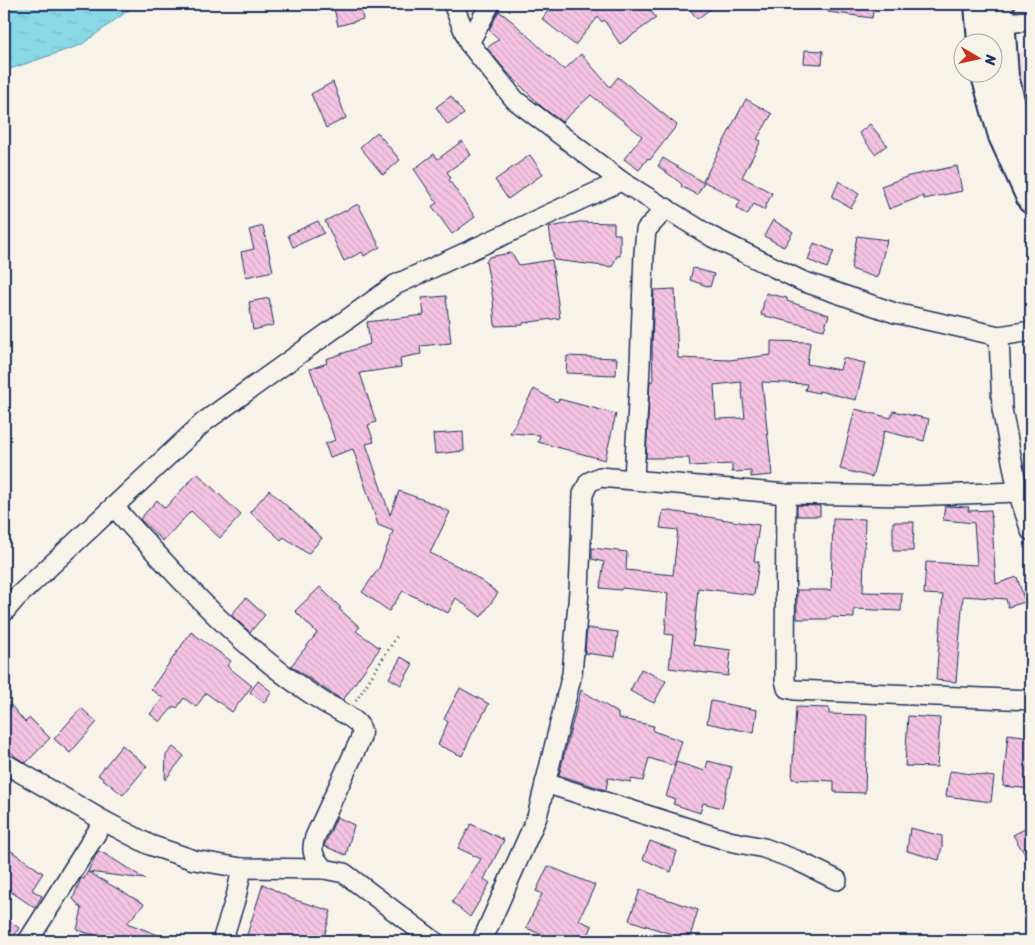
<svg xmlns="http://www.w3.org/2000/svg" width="1035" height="945" font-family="Sriracha,sans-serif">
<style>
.built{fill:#f7e5e6}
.water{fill:url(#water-ripples);stroke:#5d95b0}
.building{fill:url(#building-back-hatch);stroke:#1b2f5e;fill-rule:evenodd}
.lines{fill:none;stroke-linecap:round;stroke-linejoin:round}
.street-casing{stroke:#1b2f5e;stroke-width:22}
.secondary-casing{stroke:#1b2f5e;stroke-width:30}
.path{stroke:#1b2f5e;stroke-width:3;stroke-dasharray:1 4;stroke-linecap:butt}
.street{stroke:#f7f3e8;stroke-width:19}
.secondary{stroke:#f7f3e8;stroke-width:26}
</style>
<defs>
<pattern id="water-ripples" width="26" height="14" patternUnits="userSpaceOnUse" patternTransform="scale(1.25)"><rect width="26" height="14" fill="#89d9e6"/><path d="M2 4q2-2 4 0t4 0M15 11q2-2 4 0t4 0" fill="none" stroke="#76bbc8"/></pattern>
<pattern id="building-back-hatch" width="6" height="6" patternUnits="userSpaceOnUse" patternTransform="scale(1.25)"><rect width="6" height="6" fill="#f6c4e3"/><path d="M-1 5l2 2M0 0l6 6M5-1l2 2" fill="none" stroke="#d2a9c5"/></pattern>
</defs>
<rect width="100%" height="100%" fill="#f7f3e8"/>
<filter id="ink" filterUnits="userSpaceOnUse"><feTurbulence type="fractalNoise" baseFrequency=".02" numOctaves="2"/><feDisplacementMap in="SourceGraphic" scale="10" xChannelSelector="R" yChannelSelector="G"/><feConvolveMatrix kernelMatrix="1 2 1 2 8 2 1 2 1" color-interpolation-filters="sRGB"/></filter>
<g filter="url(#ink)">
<polygon class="built" points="1031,52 1031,127 1014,54"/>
<polygon class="water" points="4,4 137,4 81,45 4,71"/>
<g class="building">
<polygon points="333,4 360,4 363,19 338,26"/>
<polygon points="553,4 646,4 656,18 620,44 604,20 602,22 598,17 575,45 542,19"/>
<polygon points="686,4 717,4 697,19"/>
<polygon points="828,4 874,4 872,18 828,12"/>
<polygon points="499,11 513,22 564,70 581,54 610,87 618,77 677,125 650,160 648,158 639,170 624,159 642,136 591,95 562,122 542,107 507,72 487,48 499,39 489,30"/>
<polygon points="805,50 823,51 822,64 804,63"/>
<polygon points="333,82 346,118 326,128 311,94"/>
<polygon points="451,96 464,114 448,125 436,107"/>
<polygon points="746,99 772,114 757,139 761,141 742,177 772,193 764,210 754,204 747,215 736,208 741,201 703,181"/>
<polygon points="870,124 887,145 875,154 859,133"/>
<polygon points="377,132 400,160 383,175 360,147"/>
<polygon points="462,141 471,155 447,172 451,178 449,180 475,217 452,234 432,206 437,203 414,169 434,154 438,159"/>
<polygon points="530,155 543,174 508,199 495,180"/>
<polygon points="663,158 704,183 697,195 681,186 682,184 658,166"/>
<polygon points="957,166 962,191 924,199 923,196 889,209 881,186 909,176"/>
<polygon points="839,181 859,194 851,208 832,197"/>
<polygon points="358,204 380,247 364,256 362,252 344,261 325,221"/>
<polygon points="773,220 793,232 784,247 764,236"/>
<polygon points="318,221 324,233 293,247 288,235"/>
<polygon points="579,222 614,223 614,234 620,234 620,256 617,256 612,267 554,260 549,227"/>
<polygon points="263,226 273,271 246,277 241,252 254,249 249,230"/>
<polygon points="857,236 887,240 877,278 851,269"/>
<polygon points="814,243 834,251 827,268 808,260"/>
<polygon points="510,253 513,255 519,265 552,260 560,318 523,323 523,325 495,326 493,299 486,262 489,257"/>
<polygon points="693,268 714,274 710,287 690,280"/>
<path d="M675 289 678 358 729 360 771 355V341L810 342 807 364 840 370 843 358 865 363 856 400 819 391V393L805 390 807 384 762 382 772 475 751 477V471L732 472V464L690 466 689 458H646L650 381H653L652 347 654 290ZM741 382 745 418 716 419 714 385Z"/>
<polygon points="766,293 787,298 787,301 829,315 824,330 761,315"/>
<polygon points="446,296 451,343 420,346 421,354 400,358 401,367 360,373 376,422 368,425 374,442 366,444 390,515 399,491 427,501 450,512 430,553 466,570 498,593 481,617 456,598 448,613 403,591 389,611 362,592 379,568 393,531 378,525 353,449 330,457 325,444 335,440 310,369 327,363 326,359 370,344 367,322 424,315 422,298"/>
<polygon points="269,298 274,325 253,330 249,302"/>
<polygon points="567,356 617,358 616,375 566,373"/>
<polygon points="534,389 557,402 559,399 616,414 605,460 538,442 540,435 510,433"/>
<polygon points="855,409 891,418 893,411 929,419 924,441 884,431 872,477 840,469"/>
<polygon points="463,432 464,451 435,454 433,434"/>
<polygon points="197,473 241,515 220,538 191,511 163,541 140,519 157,500 165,508"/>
<polygon points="269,490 322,538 308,554 284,537 281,540 250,512"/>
<polygon points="797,505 820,506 820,516 797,516"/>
<polygon points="945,506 969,507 968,511 991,510 996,584 1017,577 1025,602 1008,607 1006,599 963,596 956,682 936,680 943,595 924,594 926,562 977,565 974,523 943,520"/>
<polygon points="663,510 759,525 754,561 759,562 754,595 698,588 693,645 731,650 728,676 669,668 673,635 665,634 668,593 622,588 621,590 600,588 604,562 592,559 592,548 627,552 626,570 673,575 678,530 660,528"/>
<polygon points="833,518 865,519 863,592 902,593 901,611 854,609 854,618 830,617 830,619 797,619 797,590 831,590"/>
<polygon points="893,522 914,522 913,551 893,551"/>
<polygon points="320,587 341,608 339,609 360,627 356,631 380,648 343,700 331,693 291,666 317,633 295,611"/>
<polygon points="246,598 265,615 250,632 231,615"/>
<polygon points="587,628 618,632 615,657 585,653"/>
<polygon points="191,632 231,661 227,666 252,686 232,712 206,693 196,707 184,698 177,708 174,706 160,722 150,714 163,698 151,689"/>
<polygon points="401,657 413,664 401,685 389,678"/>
<polygon points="641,669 666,681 654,703 630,691"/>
<polygon points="258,681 272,692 264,703 250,692"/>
<polygon points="460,688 489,704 472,734 462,756 438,745 448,722 444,719"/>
<polygon points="581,690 618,713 618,718 654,726 653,731 682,741 674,766 649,758 643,781 631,779 631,782 608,778 606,790 559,775"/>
<polygon points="4,697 25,722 30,718 50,738 26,763 16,757 4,744"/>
<polygon points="711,701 757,710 754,733 707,723"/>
<polygon points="796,707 829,708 829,714 867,715 865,793 834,792 834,781 792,779"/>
<polygon points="81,708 97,722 70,753 54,739"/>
<polygon points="908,716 940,718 937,767 905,766"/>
<polygon points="1008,734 1031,737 1031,789 1003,786"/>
<polygon points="122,745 147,766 123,795 98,775"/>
<polygon points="173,747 184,756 165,780 166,755"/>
<polygon points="708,761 732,767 722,808 703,803 700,813 673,804 675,799 666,797 676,762 705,771"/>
<polygon points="950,771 994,777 991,802 946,796"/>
<polygon points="337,817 354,825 346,855 324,846"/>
<polygon points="471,824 504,840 484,879 490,883 470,917 452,902 481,859 458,848"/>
<polygon points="1031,826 1031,864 1013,835"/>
<polygon points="910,828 942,836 942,846 939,860 907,851"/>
<polygon points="650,841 677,851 671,872 643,859"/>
<polygon points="4,846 43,873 32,890 42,896 35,908 4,887"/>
<polygon points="98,851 105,854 145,879 88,872 144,904 127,923 171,940 171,941 115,941 77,930 82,909 73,899 81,878 84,879"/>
<polygon points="548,866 595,885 579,920 592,926 586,941 557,941 526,928 542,894 536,891"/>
<polygon points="263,884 292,899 331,911 323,941 245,941"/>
<polygon points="640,890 698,910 689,940 629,920"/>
<polygon points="4,918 19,928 11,941 4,941"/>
</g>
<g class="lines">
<defs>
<g id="street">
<polyline points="453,4 469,43 515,100 621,181 712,237 802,281 895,313 999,336 1031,331"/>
<polyline points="1000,23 1031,21"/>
<polyline points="469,43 490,4"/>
<polyline points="999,336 1002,409 1018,492 1031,531"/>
<polyline points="634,479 640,366 644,253 646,230 666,208"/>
<polyline points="786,494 785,680 787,688 795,690 1031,700"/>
<path d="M114 507C178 578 243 652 325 703 334 708 358 719 361 729 362 732 361 737 360 740L315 837C310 852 314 858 324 869"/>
<polyline points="4,612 16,598 204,422 395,285 621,181"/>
<polyline points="4,763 104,821 150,845 194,860 242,868 324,869 344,873 434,941"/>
<polyline points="545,783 729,841 764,848 796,860 837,880"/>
<polyline points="28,941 104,821"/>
<polyline points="222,941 236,897 242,868"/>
<polyline points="482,941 537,817 572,674 579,591 583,494 589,482 600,477 786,494 908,496 1018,492"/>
</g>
<g id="secondary">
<polyline points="978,4 981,42"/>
<polyline points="1000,4 1005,76 1019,133 1031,156"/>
<polyline points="984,72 1002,136 1031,200"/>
</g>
</defs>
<use href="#street" class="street-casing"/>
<use href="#secondary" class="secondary-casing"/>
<polyline class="path" points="356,701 397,636"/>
<use href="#street" class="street"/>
<use href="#secondary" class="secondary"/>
</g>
</g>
<rect width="1035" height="945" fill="none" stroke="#f7f3e8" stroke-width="20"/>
<rect x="10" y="10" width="1015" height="925" fill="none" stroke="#1b2f5e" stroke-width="2" filter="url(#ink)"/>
<g transform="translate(978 58) rotate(99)"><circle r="24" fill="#f7f3e8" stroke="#9fa5b1"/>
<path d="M0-4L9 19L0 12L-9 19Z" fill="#c8321e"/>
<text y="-8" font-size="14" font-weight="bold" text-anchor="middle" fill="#1b2f5e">N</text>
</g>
</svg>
